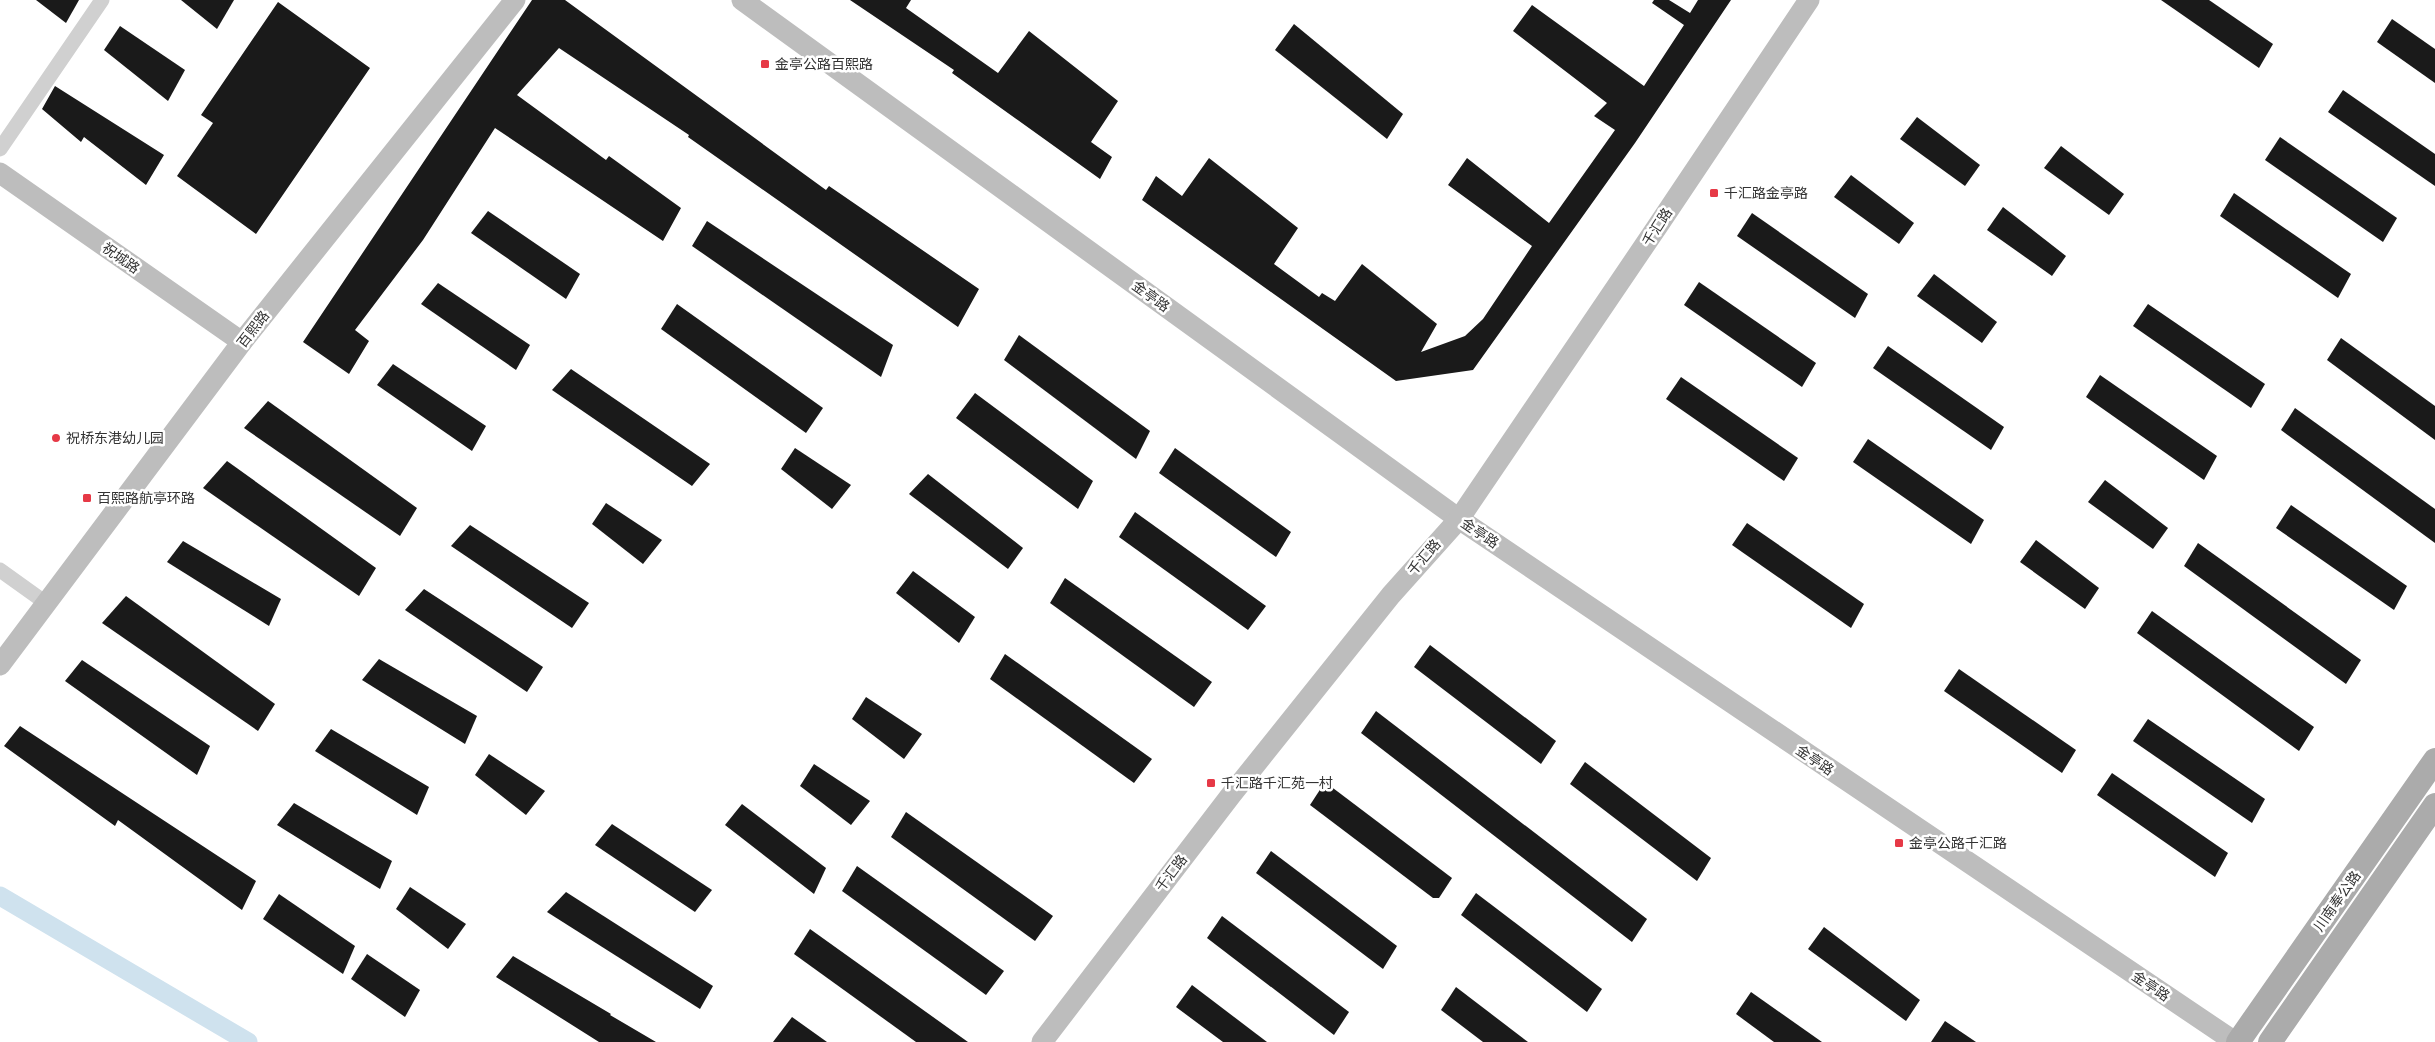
<svg xmlns="http://www.w3.org/2000/svg" width="2435" height="1042" font-family="'Asap Condensed','Noto Sans SC',sans-serif">
<style>
.lines{fill:none;stroke-linecap:round;stroke-linejoin:round}
.canal{stroke:#cfe2ee;stroke-width:19}
.building{fill:#1a1a1a}
.street{stroke:#d0d0d0;stroke-width:15}
.secondary{stroke:#bdbdbd;stroke-width:21}
.primary{stroke:#ababab;stroke-width:24}
.poi-dot{fill:#e63946;stroke:#fff;stroke-width:2}
.labels{text-anchor:middle;dominant-baseline:central;stroke-width:5;stroke-linejoin:round;paint-order:stroke}
.poi-label{font-size:14px;fill:#333;stroke:#fff;text-anchor:start}
.street-label{font-size:14px;fill:#333;stroke:#fff}
</style>
<rect width="100%" height="100%" fill="#fff"/>
<g class="lines">
<polyline class="canal" points="0,896 248,1042"/>
</g>
<g class="building">
<polygon points="36,0 79,0 66,23"/>
<polygon points="181,0 234,0 217,29"/>
<polygon points="532,0 565,0 826,190 829,186 979,289 958,327 688,137 689,135 559,48 517,95 606,160 609,156 681,208 663,241 495,128 423,240 355,330 369,341 349,374 303,342"/>
<polygon points="850,0 911,0 906,8 998,73 1029,31 1118,101 1091,142 1112,157 1100,179 952,73 954,70"/>
<polygon points="1654,0 1669,0 1690,13 1698,0 1731,0 1635,143 1473,370 1396,381 1142,200 1156,176 1182,196 1209,158 1298,228 1274,264 1319,297 1322,293 1335,301 1362,264 1437,324 1421,352 1465,336 1483,319 1532,246 1448,185 1467,158 1549,223 1615,130 1594,116 1607,103 1513,31 1532,5 1644,86 1684,25 1652,3"/>
<polygon points="2161,0 2209,0 2273,44 2259,68"/>
<polygon points="278,2 370,68 256,234 177,176 213,123 201,115"/>
<polygon points="2392,19 2435,49 2435,83 2377,42"/>
<polygon points="1294,24 1403,114 1387,139 1275,50"/>
<polygon points="120,26 185,70 168,101 104,50"/>
<polygon points="55,86 164,155 146,185 84,137 81,142 42,109"/>
<polygon points="2343,90 2435,154 2435,186 2328,112"/>
<polygon points="1917,117 1980,165 1965,186 1900,139"/>
<polygon points="2280,137 2397,218 2383,242 2265,160"/>
<polygon points="2061,146 2124,194 2109,215 2044,168"/>
<polygon points="1851,175 1914,223 1899,244 1834,197"/>
<polygon points="2234,193 2351,274 2338,298 2220,216"/>
<polygon points="2003,207 2066,256 2052,276 1987,230"/>
<polygon points="488,211 580,274 566,299 471,233"/>
<polygon points="1752,213 1868,294 1855,318 1737,236"/>
<polygon points="707,221 893,345 881,377 692,246"/>
<polygon points="1934,274 1997,322 1982,343 1917,296"/>
<polygon points="1699,282 1816,363 1802,387 1684,305"/>
<polygon points="438,283 530,345 516,370 421,304"/>
<polygon points="677,304 823,408 806,433 661,329"/>
<polygon points="2148,304 2265,384 2251,408 2133,326"/>
<polygon points="1019,335 1150,431 1136,459 1004,360"/>
<polygon points="2341,338 2435,406 2435,440 2327,360"/>
<polygon points="1888,346 2004,427 1991,450 1873,368"/>
<polygon points="393,364 486,426 472,451 377,385"/>
<polygon points="571,369 710,464 692,486 552,390"/>
<polygon points="2100,375 2217,456 2204,480 2086,397"/>
<polygon points="1681,377 1798,458 1784,481 1666,399"/>
<polygon points="975,393 1093,481 1078,509 956,418"/>
<polygon points="268,401 417,508 400,536 244,428"/>
<polygon points="2295,408 2435,509 2435,543 2281,430"/>
<polygon points="1868,439 1984,520 1971,544 1853,462"/>
<polygon points="795,448 851,485 832,509 781,469"/>
<polygon points="1175,448 1291,532 1276,557 1159,473"/>
<polygon points="227,461 376,568 359,596 203,488"/>
<polygon points="928,474 1023,548 1008,569 909,494"/>
<polygon points="2105,480 2168,528 2153,549 2088,502"/>
<polygon points="606,503 662,540 643,564 592,524"/>
<polygon points="2291,505 2407,586 2394,610 2276,528"/>
<polygon points="1135,512 1266,606 1248,630 1119,537"/>
<polygon points="1747,523 1864,604 1851,628 1732,545"/>
<polygon points="470,525 589,603 572,628 451,546"/>
<polygon points="2036,540 2099,588 2085,609 2020,562"/>
<polygon points="183,541 281,599 269,626 167,562"/>
<polygon points="2198,543 2361,660 2346,684 2184,566"/>
<polygon points="913,571 975,617 959,643 896,593"/>
<polygon points="1065,578 1212,682 1194,707 1050,603"/>
<polygon points="424,589 543,667 527,692 405,610"/>
<polygon points="126,596 275,704 258,731 102,623"/>
<polygon points="2152,611 2314,727 2299,751 2137,633"/>
<polygon points="1430,645 1556,741 1541,764 1414,667"/>
<polygon points="1005,654 1152,759 1134,783 990,679"/>
<polygon points="379,659 477,716 465,744 362,680"/>
<polygon points="82,660 210,746 197,775 65,681"/>
<polygon points="1959,669 2076,750 2062,773 1944,691"/>
<polygon points="866,697 922,734 904,759 852,719"/>
<polygon points="1376,711 1647,919 1632,942 1361,733"/>
<polygon points="2148,719 2265,799 2252,823 2133,741"/>
<polygon points="20,726 256,881 242,910 118,820 115,826 4,746"/>
<polygon points="331,729 429,787 417,815 315,751"/>
<polygon points="489,754 545,791 526,815 475,775"/>
<polygon points="1585,762 1711,858 1697,881 1570,784"/>
<polygon points="814,764 870,801 851,825 800,786"/>
<polygon points="2112,773 2228,853 2215,877 2097,795"/>
<polygon points="1325,782 1452,878 1439,898 1433,898 1310,805"/>
<polygon points="294,803 392,861 380,889 277,825"/>
<polygon points="742,804 826,868 814,894 725,825"/>
<polygon points="906,812 1053,916 1035,941 891,837"/>
<polygon points="612,824 712,890 695,912 595,845"/>
<polygon points="1271,851 1397,946 1383,969 1256,873"/>
<polygon points="857,866 1004,971 986,995 842,891"/>
<polygon points="410,887 466,924 448,949 396,909"/>
<polygon points="566,892 713,986 700,1009 547,912"/>
<polygon points="1476,893 1602,989 1587,1012 1461,915"/>
<polygon points="279,894 355,946 343,974 263,919"/>
<polygon points="1222,916 1349,1012 1334,1035 1207,938"/>
<polygon points="1824,927 1920,1000 1906,1021 1808,949"/>
<polygon points="810,929 968,1042 916,1042 794,954"/>
<polygon points="367,954 420,990 405,1017 351,979"/>
<polygon points="513,956 611,1014 610,1015 656,1042 599,1042 496,977"/>
<polygon points="1192,985 1267,1042 1223,1042 1176,1007"/>
<polygon points="1456,987 1528,1042 1483,1042 1441,1010"/>
<polygon points="1751,992 1822,1042 1774,1042 1736,1014"/>
<polygon points="792,1017 827,1042 773,1042"/>
<polygon points="1945,1021 1976,1042 1931,1042"/>
</g>
<g class="lines">
<g class="street">
<polyline points="0,149 102,0"/>
<polyline points="0,570 46,603"/>
</g>
<g class="secondary">
<polyline points="742,0 1459,519 2235,1042"/>
<polyline points="0,173 242,342"/>
<polyline points="0,665 242,342 515,0"/>
<polyline points="1042,1042 1231,795 1391,595 1459,519 1657,227 1809,0"/>
</g>
<g class="primary">
<polyline points="2238,1042 2435,760"/>
<polyline points="2270,1042 2435,805"/>
</g>
</g>
<g class="poi-dot">
<rect x="760" y="59" width="10" height="10" rx="2.5"/>
<rect x="1709" y="188" width="10" height="10" rx="2.5"/>
<circle cx="56" cy="438" r="5"/>
<rect x="82" y="493" width="10" height="10" rx="2.5"/>
<rect x="1206" y="778" width="10" height="10" rx="2.5"/>
<rect x="1894" y="838" width="10" height="10" rx="2.5"/>
</g>
<g class="labels">
<g class="poi-label">
<text x="775" y="64">金亭公路百熙路</text>
<text x="1724" y="193">千汇路金亭路</text>
<text x="66" y="438">祝桥东港幼儿园</text>
<text x="97" y="498">百熙路航亭环路</text>
<text x="1221" y="783">千汇路千汇苑一村</text>
<text x="1909" y="843">金亭公路千汇路</text>
</g>
<g class="street-label">
<text transform="translate(1657 227) rotate(-57)">千汇路</text>
<text transform="translate(121 258) rotate(35)">祝城路</text>
<text transform="translate(1151 296) rotate(36)">金亭路</text>
<text transform="translate(253 329) rotate(-52)">百熙路</text>
<text transform="translate(1480 533) rotate(34)">金亭路</text>
<text transform="translate(1424 557) rotate(-49)">千汇路</text>
<text transform="translate(1815 760) rotate(34)">金亭路</text>
<text transform="translate(1171 873) rotate(-53)">千汇路</text>
<text transform="translate(2337 901) rotate(-55)">川南奉公路</text>
<text transform="translate(2151 986) rotate(34)">金亭路</text>
</g>
</g>
</svg>
